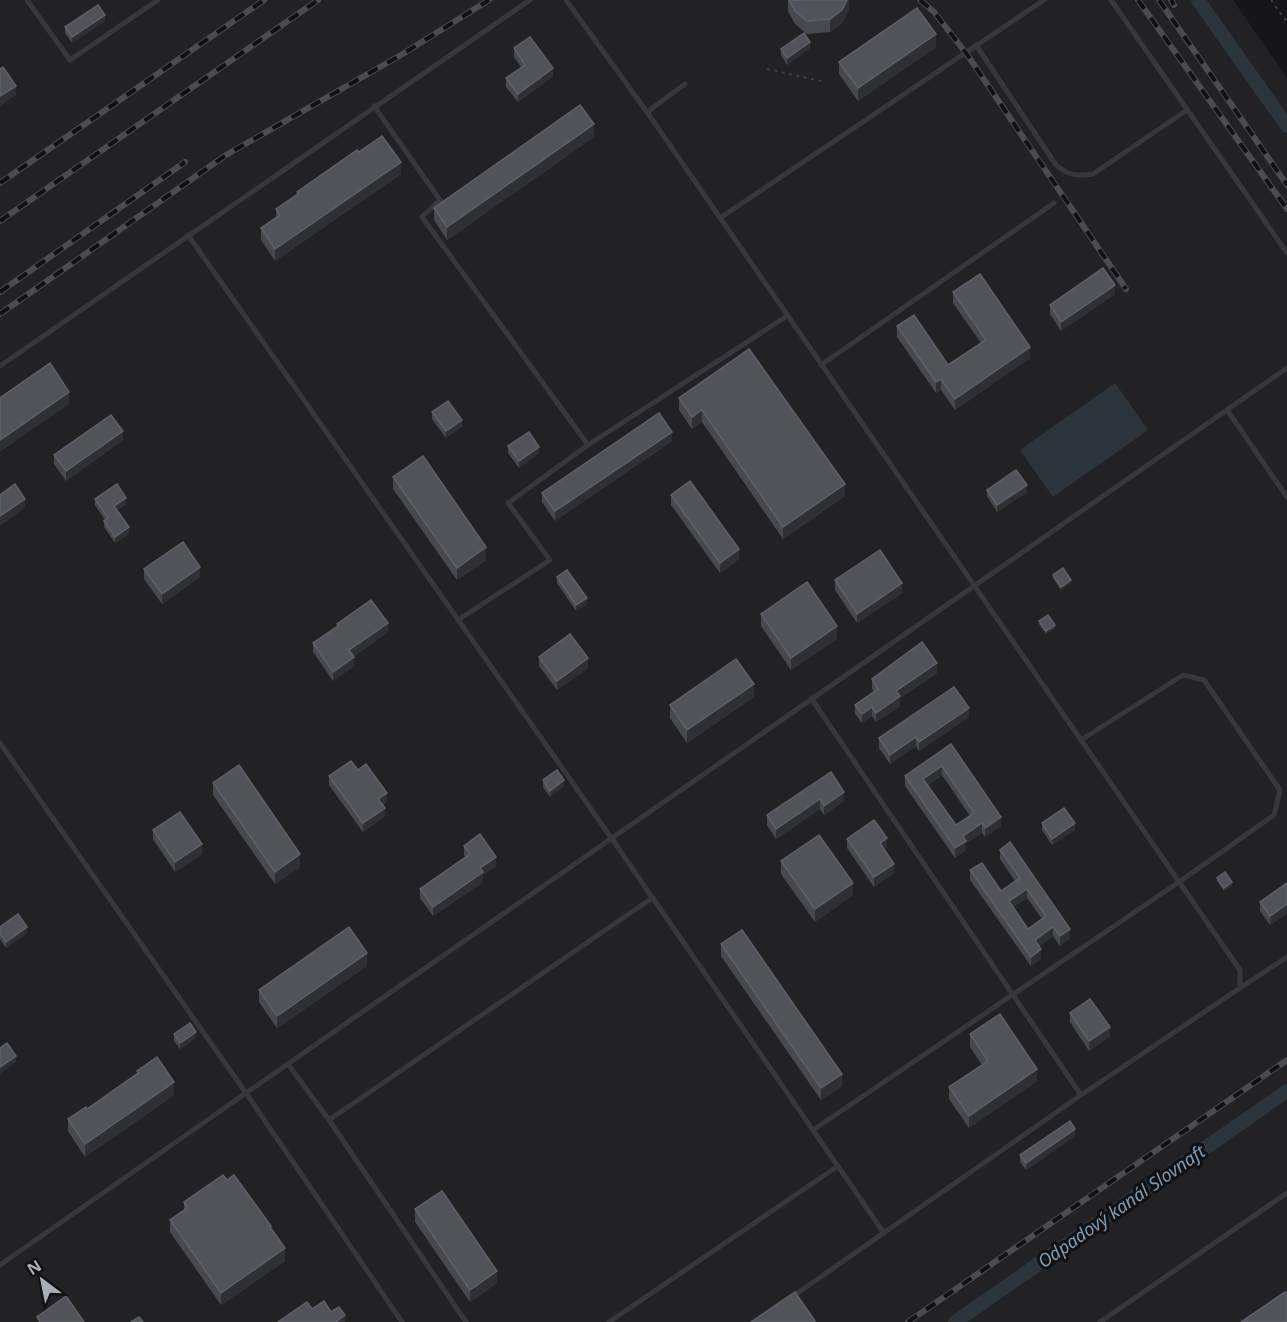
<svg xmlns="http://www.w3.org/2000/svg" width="1287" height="1322" font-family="'Noto Sans',sans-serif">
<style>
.built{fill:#222225}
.water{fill:#2c353c}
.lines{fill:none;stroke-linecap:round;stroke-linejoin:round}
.canal{stroke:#2c353c;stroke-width:14}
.path{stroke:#3d3f44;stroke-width:2;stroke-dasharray:3 4.5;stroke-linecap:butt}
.lane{stroke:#37383d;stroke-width:5}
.rail-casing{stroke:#4a4c52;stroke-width:6}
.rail{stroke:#111113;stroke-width:4;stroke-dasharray:11;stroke-linecap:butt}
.wall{fill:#47494d;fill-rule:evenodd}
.shaded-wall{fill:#2f3033}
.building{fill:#525359;stroke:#5f6168;stroke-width:1.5;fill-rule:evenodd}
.labels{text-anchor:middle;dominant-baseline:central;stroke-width:6;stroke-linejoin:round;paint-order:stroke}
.water-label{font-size:18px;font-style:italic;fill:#7f9bb3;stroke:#111113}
</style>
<rect width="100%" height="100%" fill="#161618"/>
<polygon class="built" points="0,0 1233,0 1287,78 1287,1322 0,1322"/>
<polygon class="water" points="1115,383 1148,430 1053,497 1020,450"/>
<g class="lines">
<g class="canal">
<polyline points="1198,0 1287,126"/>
<polyline points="955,1322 1287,1091"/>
</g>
<g class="path">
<polyline points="1271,0 1287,22"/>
<polyline points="767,69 825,82"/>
</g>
<g class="lane">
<polyline points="27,0 70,60 158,0"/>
<polyline points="566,0 647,112 1240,970 1240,988 1081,1095 792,1297"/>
<polyline points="1111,0 1287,253"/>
<path d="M976 45 1056 165C1068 176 1078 176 1093 174L1187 110"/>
<polyline points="374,106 440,200 422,217 588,445"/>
<polyline points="647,112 685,84"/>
<polyline points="720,218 1044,0"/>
<polyline points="188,235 612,839 884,1233"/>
<polyline points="821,365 1054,203"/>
<polyline points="0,366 530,0"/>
<polyline points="1227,410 1287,497"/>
<polyline points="458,620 550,560 508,503 588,445 787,316"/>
<polyline points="811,698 1081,1095"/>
<polyline points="0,743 246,1093 0,1265"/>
<polyline points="1240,988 1287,957"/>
<polyline points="288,1064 329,1120 466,1322"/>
<polyline points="329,1120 652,898"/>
<polyline points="813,1130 1179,882 1274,815 1280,790 1204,680 1183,675 1081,740"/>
<polyline points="402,1322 246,1093 1287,368"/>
<polyline points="609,1322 838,1166"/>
<polyline points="1100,1322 1287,1193"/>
</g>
<defs>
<g id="rail">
<polyline points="920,0 934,12 966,53 1126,289"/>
<polyline points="1138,0 1287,209"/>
<polyline points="1159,0 1287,185"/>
<polyline points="1171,0 1174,5"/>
<polyline points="0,183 264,0"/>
<polyline points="0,221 318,0"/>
<polyline points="0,292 185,162"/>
<polyline points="0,314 226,155 401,55 489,0"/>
<polyline points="908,1322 1287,1060"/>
</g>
</defs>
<use href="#rail" class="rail-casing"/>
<use href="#rail" class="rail"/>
</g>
<g class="wall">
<polygon points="788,0 849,0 849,9 842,23 830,32 807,34 795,24 788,11"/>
<polygon points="105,21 72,43 65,33 65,27"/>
<polygon points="936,47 858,101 839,74 839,62"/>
<polygon points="514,48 553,76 518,102 506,87 506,78 521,67 514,57"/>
<polygon points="810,48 787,65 781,55 781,49"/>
<polygon points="594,137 447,240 434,220 434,208"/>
<polygon points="359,152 401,174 275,261 261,240 261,228 276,218 276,209 297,195 297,192"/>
<polygon points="953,292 1030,358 955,410 941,390 936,393 897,337 897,326 948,365 981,343 953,303"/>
<polygon points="1115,294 1061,331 1050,314 1050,305"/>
<polygon points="749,349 845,496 783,539 702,422 692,429 679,410 679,398"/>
<polygon points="432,412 462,426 446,438 432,419"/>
<polygon points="123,440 66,481 54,464 54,455"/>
<polygon points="672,441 555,521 542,502 542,493"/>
<polygon points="508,446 539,453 519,468 508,453"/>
<polygon points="393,477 486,560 457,580 393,489"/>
<polygon points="987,490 1027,492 997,512 987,496"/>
<polygon points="671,495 739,559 720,573 671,505"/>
<polygon points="95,499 126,504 117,510 129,534 115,543 104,527 104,521 105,520 95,505"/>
<polygon points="144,569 200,577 162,604 144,579"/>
<polygon points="1053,575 1071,583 1061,590 1053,578"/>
<polygon points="557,577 587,604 576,611 557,583"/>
<polygon points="835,580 902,593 857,623 835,590"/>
<polygon points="761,614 837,639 791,670 761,626"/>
<polygon points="1039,621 1055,628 1046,634 1039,624"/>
<polygon points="337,624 388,632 354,656 354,666 333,681 313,652 313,643 337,626"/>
<polygon points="539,657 588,668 557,690 539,666"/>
<polygon points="937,673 900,698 900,706 876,722 872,716 862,723 855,714 855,705 874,692 872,689 872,679"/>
<polygon points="754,697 687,743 670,718 670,705"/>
<polygon points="969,717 919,751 916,746 890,764 879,748 879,738"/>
<path d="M951 744 1001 826 985 837 982 833 966 843V850L955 858 905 786V776ZM942 775 970 816 956 825 928 785Z"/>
<polygon points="358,770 387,801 383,805 385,816 363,832 329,785 329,776"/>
<polygon points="831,772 844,801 824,815 820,809 776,839 767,825 767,815"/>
<polygon points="543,780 564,786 550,797 543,787"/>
<polygon points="213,783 300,867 275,884 213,795"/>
<polygon points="1042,823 1075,830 1052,845 1042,830"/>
<polygon points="153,830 202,854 175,872 153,839"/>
<polygon points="847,839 887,847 884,849 894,873 874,887 847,848"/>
<polygon points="464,846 496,866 483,875 483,882 433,916 420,898 420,889 465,857 464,855"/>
<path d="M1000 850 1070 938 1060 946 1053 936 1039 946 1041 958 1031 966 970 880V870L1001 891 1015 881 1000 859ZM1027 898 1042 919 1028 929 1013 907Z"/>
<polygon points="781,861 853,895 815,922 781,874"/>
<polygon points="1217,878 1232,885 1224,891 1217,881"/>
<polygon points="1287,883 1287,913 1270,925 1260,911 1260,902"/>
<polygon points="0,927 27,933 6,948 0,939"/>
<polygon points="721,944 842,1086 821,1100 721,956"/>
<polygon points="367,966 277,1028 259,1002 259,990"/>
<polygon points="1070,1013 1110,1036 1089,1051 1070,1022"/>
<polygon points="174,1034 196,1038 180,1049 174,1041"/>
<polygon points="970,1034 1037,1081 969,1128 949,1099 949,1087 982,1065 970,1047"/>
<polygon points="137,1071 174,1095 85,1157 68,1131 68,1119 87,1109 137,1075"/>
<polygon points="1075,1136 1026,1170 1020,1162 1020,1155"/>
<polygon points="227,1180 285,1261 221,1305 170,1232 170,1220 184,1210 184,1202"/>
<polygon points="415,1209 497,1283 470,1302 415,1222"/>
</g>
<g class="shaded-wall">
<polygon points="847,0 849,0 849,9 842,23 830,32 830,19"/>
<polygon points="105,15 105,21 72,43 72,37"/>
<polygon points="936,34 936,47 858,101 858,88"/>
<polygon points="810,42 810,48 787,65 787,58"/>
<polygon points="553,68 553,76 518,102 518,94"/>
<polygon points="16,86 16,95 0,106 0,96"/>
<polygon points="594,124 594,137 447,240 447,227"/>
<polygon points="401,162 401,174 275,261 275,249"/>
<polygon points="1115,285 1115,294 1061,331 1061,322"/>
<polygon points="1030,347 1030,358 955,410 955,399"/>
<polygon points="941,379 941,390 936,393 936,382"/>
<polygon points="69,392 69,404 0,452 0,440"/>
<polygon points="702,410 702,422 692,429 692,417"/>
<polygon points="462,420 462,426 446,438 446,431"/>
<polygon points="123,431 123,440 66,481 66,471"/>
<polygon points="672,432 672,441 555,521 555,511"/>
<polygon points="539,447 539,453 519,468 519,461"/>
<polygon points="845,484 845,496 783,539 783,527"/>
<polygon points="1027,485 1027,492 997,512 997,505"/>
<polygon points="126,498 126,504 114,512 114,506"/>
<polygon points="25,499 25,508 0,526 0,516"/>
<polygon points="129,527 129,534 115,543 115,537"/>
<polygon points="486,547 486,560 457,580 457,568"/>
<polygon points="739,549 739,559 720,573 720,563"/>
<polygon points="200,567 200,577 162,604 162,594"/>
<polygon points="1071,580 1071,583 1061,590 1061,587"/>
<polygon points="902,583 902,593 857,623 857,614"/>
<polygon points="587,598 587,604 576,611 576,605"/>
<polygon points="388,623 388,632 349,659 349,650"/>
<polygon points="1055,625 1055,628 1046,634 1046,631"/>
<polygon points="837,626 837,639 791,670 791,658"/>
<polygon points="354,657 354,666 333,681 333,672"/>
<polygon points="588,658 588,668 557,690 557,681"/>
<polygon points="937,663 937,673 900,698 900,706 876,722 876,713 896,691"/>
<polygon points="754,684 754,697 687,743 687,730"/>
<polygon points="872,707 872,716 862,723 862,714"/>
<polygon points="969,708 969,717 919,751 919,742"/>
<polygon points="916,737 916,746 890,764 890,755"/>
<polygon points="942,766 942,775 923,788 923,779"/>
<polygon points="564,780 564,786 550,797 550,791"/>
<polygon points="844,792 844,801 824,815 824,806"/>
<polygon points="387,793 387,801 378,808 378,799"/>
<polygon points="820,799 820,809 776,839 776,829"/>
<polygon points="385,808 385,816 363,832 363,823"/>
<polygon points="1001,817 1001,826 985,837 985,828"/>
<polygon points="982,823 982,833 966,843 966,850 955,858 955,848 963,836"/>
<polygon points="1075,823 1075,830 1052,845 1052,839"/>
<polygon points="887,838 887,847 880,852 880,843"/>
<polygon points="202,844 202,854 175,872 175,862"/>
<polygon points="300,854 300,867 275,884 275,872"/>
<polygon points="496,857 496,866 483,875 483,882 433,916 433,907 480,868"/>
<polygon points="894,864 894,873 874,887 874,877"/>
<polygon points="1232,882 1232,885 1224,891 1224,888"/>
<polygon points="853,883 853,895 815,922 815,909"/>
<polygon points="1027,889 1027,898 1009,910 1009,901"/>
<polygon points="1287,898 1287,913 1270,925 1270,916"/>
<polygon points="27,927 27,933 6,948 6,942"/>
<polygon points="1053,927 1053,936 1035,949 1035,940"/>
<polygon points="1070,929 1070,938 1060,946 1060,936"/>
<polygon points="1041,949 1041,958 1031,966 1031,957"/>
<polygon points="367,953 367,966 277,1028 277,1016"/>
<polygon points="1110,1027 1110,1036 1089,1051 1089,1041"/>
<polygon points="196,1032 196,1038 180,1049 180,1043"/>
<polygon points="16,1056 16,1062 0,1074 0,1067"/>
<polygon points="1037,1069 1037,1081 969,1128 969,1116"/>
<polygon points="842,1074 842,1086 821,1100 821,1088"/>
<polygon points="174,1082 174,1095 85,1157 85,1144"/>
<polygon points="1075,1129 1075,1136 1026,1170 1026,1163"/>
<polygon points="285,1248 285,1261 221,1305 221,1293"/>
<polygon points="497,1271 497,1283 470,1302 470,1290"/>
<polygon points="345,1315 345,1322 336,1322"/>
</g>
<g class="building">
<polygon points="789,0 847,0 842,10 830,19 807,21 795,11"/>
<polygon points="98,5 105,15 72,37 65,27"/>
<polygon points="917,8 936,34 858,88 839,62"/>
<polygon points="804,33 810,42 787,58 781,49"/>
<polygon points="530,37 553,68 518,94 506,78 525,65 514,48"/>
<polygon points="3,67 16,86 0,96 0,69"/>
<polygon points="580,105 594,124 447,227 434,208"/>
<polygon points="382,136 401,162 275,249 261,228 280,215 276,209 298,194 297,192 357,150 359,152"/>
<polygon points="1103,268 1115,285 1061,322 1050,305"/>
<polygon points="980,274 1030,347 955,399 941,379 936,382 897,326 914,315 948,365 986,340 953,292"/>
<polygon points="749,349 845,484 783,527 702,410 692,417 679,398"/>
<polygon points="50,363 69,392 0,440 0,398"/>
<polygon points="448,401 462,420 446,431 432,412"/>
<polygon points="659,413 672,432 555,511 542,493"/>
<polygon points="111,415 123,431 66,471 54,455"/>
<polygon points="529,432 539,447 519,461 508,446"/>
<polygon points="423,456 486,547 457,568 393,477"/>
<polygon points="1016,470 1027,485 997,505 987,490"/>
<polygon points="690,481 739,549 720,563 671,495"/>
<polygon points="15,484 25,499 0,516 0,495"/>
<polygon points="117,484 126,498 114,506 129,527 115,537 104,521 108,518 95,499"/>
<polygon points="183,542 200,567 162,594 144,569"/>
<polygon points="880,550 902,583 857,614 835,580"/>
<polygon points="1063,568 1071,580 1061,587 1053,575"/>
<polygon points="567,570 587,598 576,605 557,577"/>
<polygon points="807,582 837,626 791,658 761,614"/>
<polygon points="371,600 388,623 349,650 354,657 333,672 313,643 338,626 337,624"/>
<polygon points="1048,615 1055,625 1046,631 1039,621"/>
<polygon points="570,634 588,658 557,681 539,657"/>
<polygon points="922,642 937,663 896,691 900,696 876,713 872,707 862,714 855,705 878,689 872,679"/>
<polygon points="736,659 754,684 687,730 670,705"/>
<polygon points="954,687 969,708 919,742 916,737 890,755 879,738"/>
<path d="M951 744 1001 817 985 828 982 823 963 836 966 841 955 848 905 776ZM942 766 974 813 956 825 923 779Z"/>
<polygon points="351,761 358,770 366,764 387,793 378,799 385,808 363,823 329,776"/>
<polygon points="239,765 300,854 275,872 213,783"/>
<polygon points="557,770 564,780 550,791 543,780"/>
<polygon points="831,772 844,792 824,806 820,799 776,829 767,815"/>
<polygon points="1064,808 1075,823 1052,839 1042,823"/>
<polygon points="180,812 202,844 175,862 153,830"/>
<polygon points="874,820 887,838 880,843 894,864 874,877 847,839"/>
<polygon points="480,834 496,857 480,868 483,872 433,907 420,889 470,854 464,846"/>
<polygon points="819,835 853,883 815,909 781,861"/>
<path d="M1010 842 1070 929 1060 936 1053 927 1035 940 1041 949 1031 957 970 870 982 863 1001 891 1020 878 1000 850ZM1027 889 1046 916 1028 929 1009 901Z"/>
<polygon points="1225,872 1232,882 1224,888 1217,878"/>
<polygon points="1287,883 1287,904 1270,916 1260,902"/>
<polygon points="18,914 27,927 6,942 0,933 0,927"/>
<polygon points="349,927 367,953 277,1016 259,990"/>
<polygon points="742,930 842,1074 821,1088 721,944"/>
<polygon points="1090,999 1110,1027 1089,1041 1070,1013"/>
<polygon points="1000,1014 1037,1069 969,1116 949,1087 988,1061 970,1034"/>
<polygon points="190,1023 196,1032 180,1043 174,1034"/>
<polygon points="7,1043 16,1056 0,1067 0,1048"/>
<polygon points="157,1057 174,1082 85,1144 68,1119 86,1107 87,1109 138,1073 137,1071"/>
<polygon points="1070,1121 1075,1129 1026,1163 1020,1155"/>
<polygon points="223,1175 227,1180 234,1175 271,1226 270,1227 285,1248 221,1293 170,1220 187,1208 184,1202"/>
<polygon points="442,1191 497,1271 470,1290 415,1209"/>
<polygon points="795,1292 815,1321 813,1322 751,1322"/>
<polygon points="1285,1292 1287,1294 1287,1321 1285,1322 1241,1322"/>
<polygon points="66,1296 84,1322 40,1322 37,1317"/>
<polygon points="324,1301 331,1312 339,1307 345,1315 336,1322 278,1322 307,1302 312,1309"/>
<polygon points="139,1317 143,1322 131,1322"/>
</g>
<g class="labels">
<g class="water-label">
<text transform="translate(1121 1206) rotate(-35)">Odpadový kanál Slovnaft</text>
</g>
</g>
<g transform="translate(42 1280) rotate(328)" stroke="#111113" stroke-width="4.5" paint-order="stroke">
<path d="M0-4.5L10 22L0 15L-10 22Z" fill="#a8adb8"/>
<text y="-9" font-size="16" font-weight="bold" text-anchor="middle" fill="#a8adb8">N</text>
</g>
</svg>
